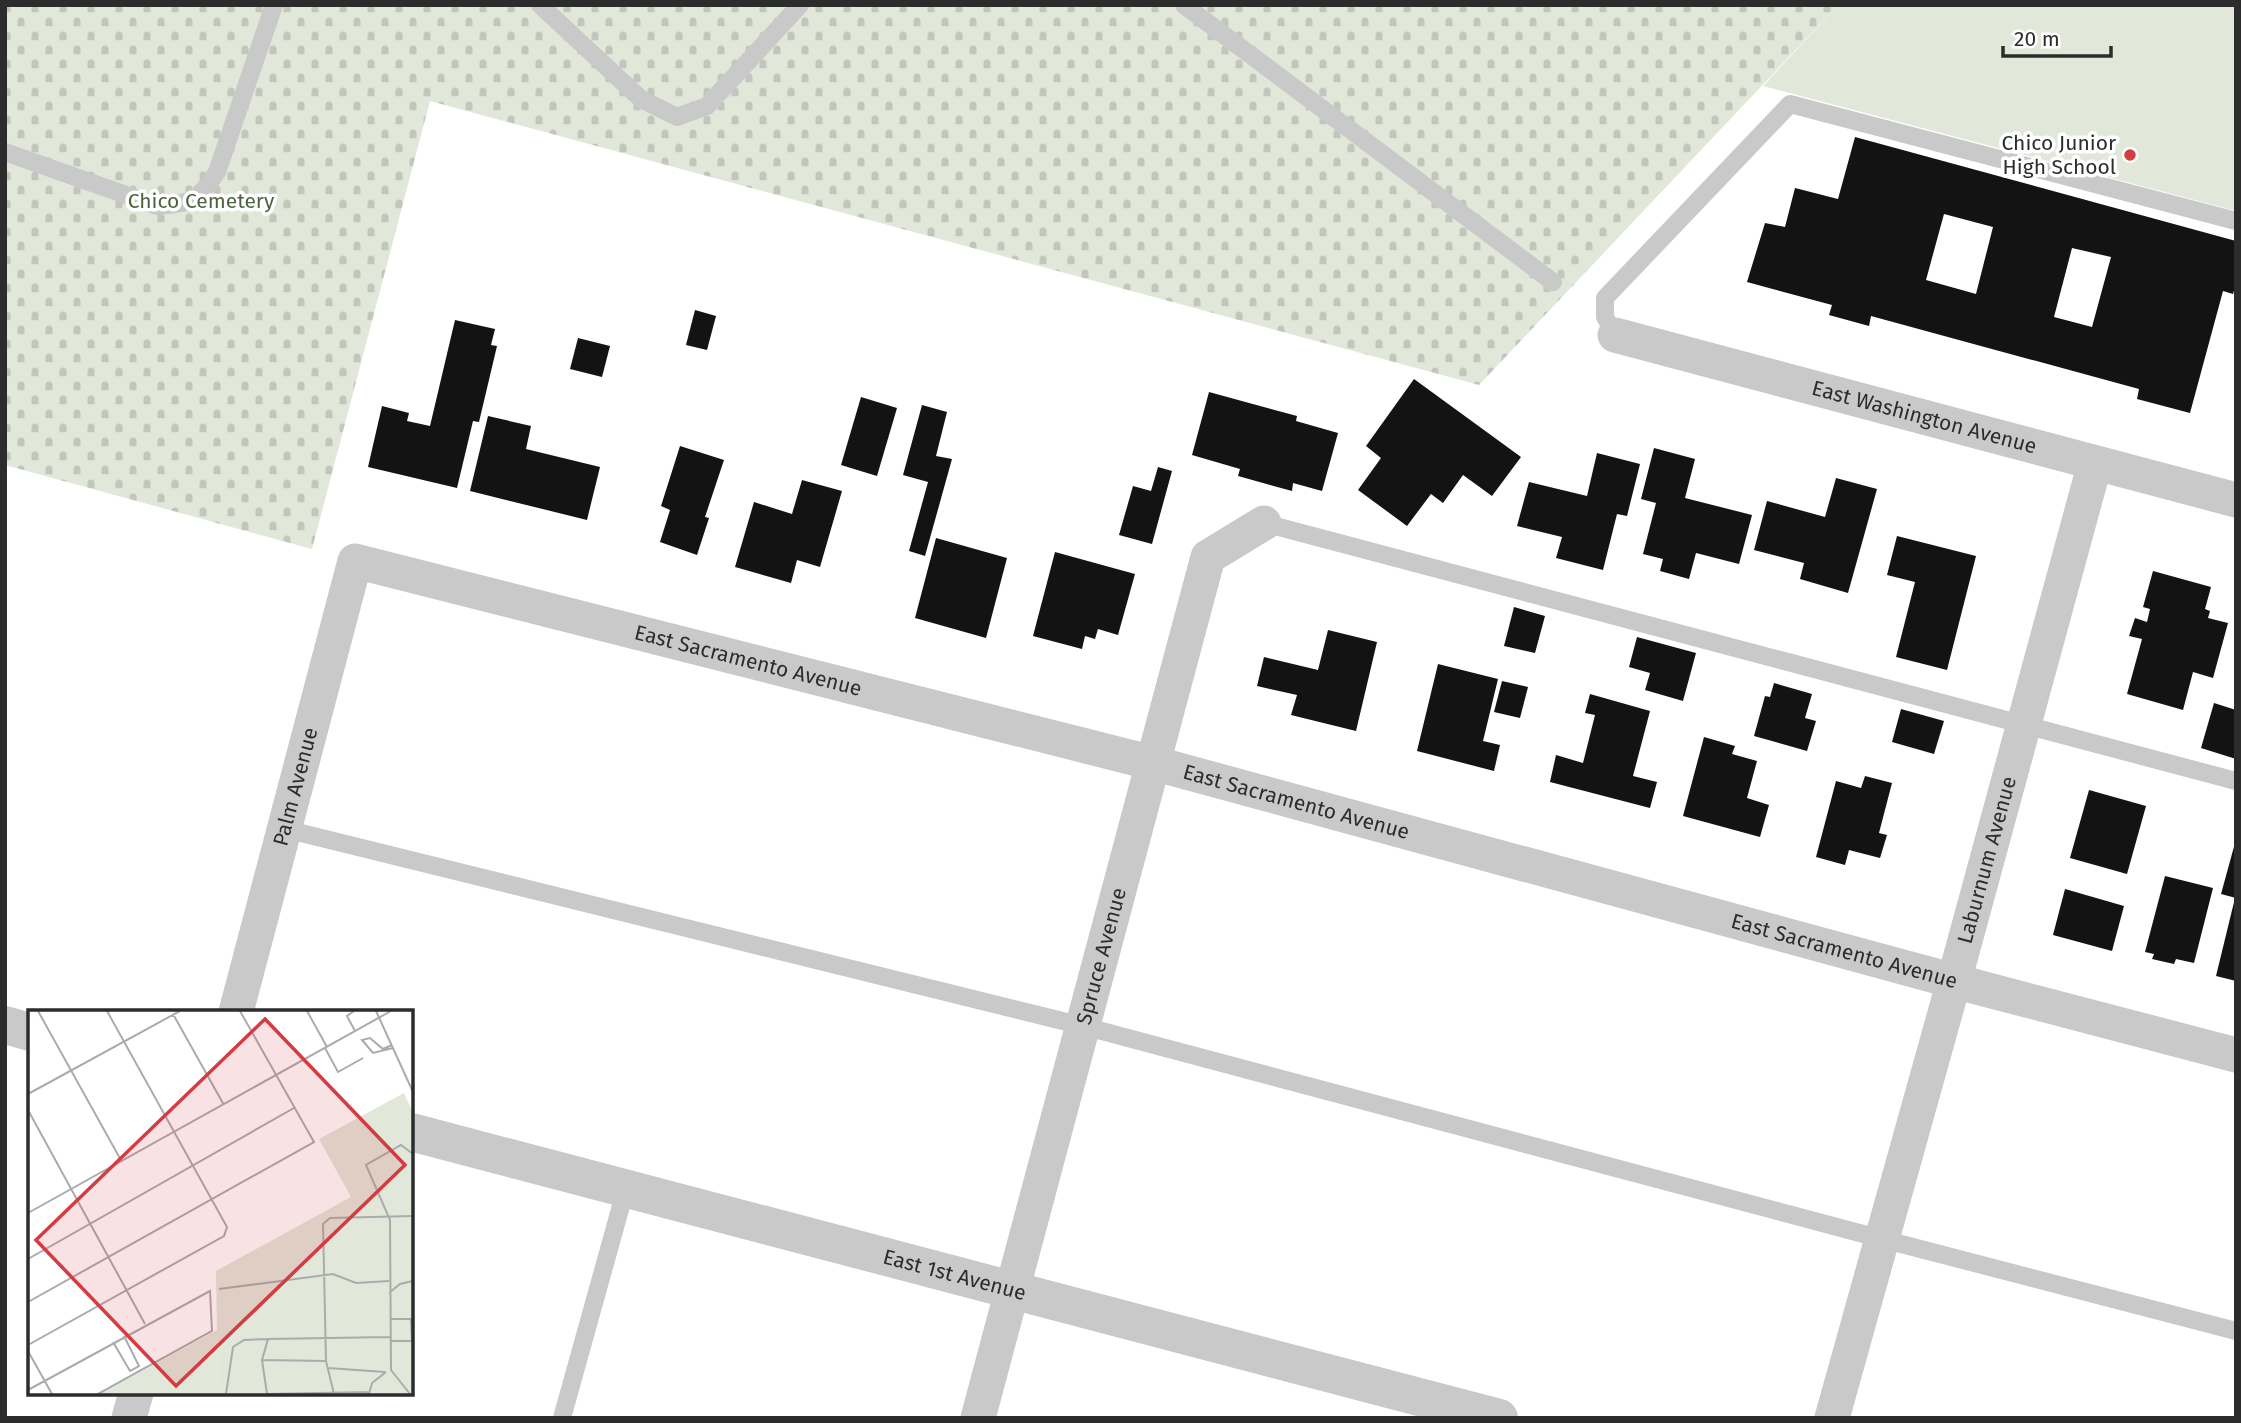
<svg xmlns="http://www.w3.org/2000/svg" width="2241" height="1423" font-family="'Fira Sans',sans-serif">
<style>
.cemetery{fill:url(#cemetery-stones)}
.green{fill:#e1e8da}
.building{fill:#131313;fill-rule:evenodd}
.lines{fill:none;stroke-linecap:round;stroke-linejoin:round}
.service{stroke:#c9c9c9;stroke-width:18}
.minor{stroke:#c9c9c9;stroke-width:35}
.tertiary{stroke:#c9c9c9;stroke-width:38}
.poi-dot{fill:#d43c42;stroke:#fff;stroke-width:2.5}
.labels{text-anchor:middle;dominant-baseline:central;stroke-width:7;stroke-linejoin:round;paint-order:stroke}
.poi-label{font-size:21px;fill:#2c2c2c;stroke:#fff;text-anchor:end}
.park-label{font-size:21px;fill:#4d623e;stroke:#fff}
.street-label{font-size:21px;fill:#2c2c2c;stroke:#fff}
.inset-road{fill:none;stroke:#ababab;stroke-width:2}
.view{fill:#d43c42;fill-opacity:0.15;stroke:#d43c42;stroke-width:3.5}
.inset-edge{fill:none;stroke:#2c2c2c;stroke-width:3.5}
</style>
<defs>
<pattern id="cemetery-stones" width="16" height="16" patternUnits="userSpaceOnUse" patternTransform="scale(1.75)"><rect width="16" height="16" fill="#e1e8da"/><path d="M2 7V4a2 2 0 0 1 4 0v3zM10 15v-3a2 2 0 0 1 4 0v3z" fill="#c1c7bb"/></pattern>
</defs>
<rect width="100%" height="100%" fill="#fff"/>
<polygon class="cemetery" points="5,5 1838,5 1479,385 430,101 312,549 5,465"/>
<polygon class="green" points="1838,5 2236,5 2236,211 1763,86"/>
<g class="building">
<path d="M1855 137 2236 241V284L2233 294 2223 291 2190 413 2137 399 2139 389 1871 316 1869 326 1829 315 1832 305 1747 282 1765 223 1785 227 1795 188 1838 199ZM1944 214 1993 227 1976 294 1926 280ZM2072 248 2111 257 2092 327 2054 317Z"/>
<polygon points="695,310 716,316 707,350 686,345"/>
<polygon points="455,320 495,329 491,345 497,346 479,422 473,421 457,488 368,467 382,406 409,413 407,421 430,426"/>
<polygon points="578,338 610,346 602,377 570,369"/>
<polygon points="1414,379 1521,457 1492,496 1463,475 1443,503 1431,494 1407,526 1358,490 1381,458 1366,446"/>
<polygon points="1209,392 1297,416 1296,421 1338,433 1322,491 1293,483 1292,491 1238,476 1240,469 1192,455"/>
<polygon points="861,397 897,408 877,476 841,465"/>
<polygon points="922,405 947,412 936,456 952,459 925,556 909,551 928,482 903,475"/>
<polygon points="488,416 531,426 526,449 600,467 587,520 470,491"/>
<polygon points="680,446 724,460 705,517 709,518 697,555 660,542 670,510 661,506"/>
<polygon points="1654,448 1695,459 1685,498 1752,515 1739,564 1696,553 1689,579 1660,571 1663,559 1643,554 1656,503 1641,499"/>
<polygon points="1597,453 1640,464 1627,516 1617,514 1603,570 1556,558 1562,537 1517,526 1529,482 1587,496"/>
<polygon points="1158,467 1172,471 1152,544 1119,535 1133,486 1151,491"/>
<polygon points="1836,478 1877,489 1848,593 1800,579 1804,563 1754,550 1767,501 1825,517"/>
<polygon points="802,480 842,491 820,567 797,560 791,583 735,567 754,502 792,514"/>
<polygon points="1897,536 1976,556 1947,670 1896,657 1915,582 1887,575"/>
<polygon points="936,538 1007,558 986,638 915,618"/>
<polygon points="1055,552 1135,574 1118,635 1098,629 1095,639 1085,636 1082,649 1033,636"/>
<polygon points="2153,571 2211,587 2205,609 2210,611 2208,618 2228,623 2213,678 2193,672 2183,710 2127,694 2142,639 2129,636 2135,618 2147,622 2150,609 2143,607"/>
<polygon points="1514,607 1545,616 1535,653 1504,646"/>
<polygon points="1328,630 1377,642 1356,731 1291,715 1297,695 1257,686 1264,657 1318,670"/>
<polygon points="1637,637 1696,653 1683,701 1645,690 1650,673 1629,667"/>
<polygon points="1438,664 1498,679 1483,741 1500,745 1494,771 1417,751"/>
<polygon points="1502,681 1528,687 1520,718 1494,712"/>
<polygon points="1774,683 1812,694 1805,718 1816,721 1807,751 1754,736 1765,696 1770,697"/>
<polygon points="1590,694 1650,711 1633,776 1657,782 1650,808 1550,782 1556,755 1583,763 1595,715 1585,713"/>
<polygon points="2214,703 2236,710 2236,759 2201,748"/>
<polygon points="1901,709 1944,721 1934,754 1892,742"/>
<polygon points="1704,737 1735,746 1732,754 1757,761 1747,798 1769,805 1760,837 1683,816"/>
<polygon points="1865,776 1892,783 1879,833 1887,835 1880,858 1849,850 1845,865 1816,857 1836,781 1861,788"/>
<polygon points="2089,790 2146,806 2127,874 2070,858"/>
<polygon points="2235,843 2236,843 2236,898 2221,894"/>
<polygon points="2165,876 2213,888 2194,963 2176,959 2174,964 2152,959 2154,954 2145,952"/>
<polygon points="2065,889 2124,906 2112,951 2053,935"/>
<polygon points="2235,898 2236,898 2236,981 2216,976"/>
</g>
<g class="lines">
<g class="service">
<polyline points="540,5 641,99 677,117 707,106 800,5"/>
<polyline points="1184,5 1553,282"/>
<path d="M5 152 157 206C193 203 197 201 217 172L274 5"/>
<polyline points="1615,335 1605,317 1605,298 1790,104 2236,221"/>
<polyline points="1264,523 2236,781"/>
<polyline points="285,829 1083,1026 1882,1239 2236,1331"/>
<polyline points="562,1418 626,1188"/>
</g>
<g class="minor">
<path id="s1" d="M1615 335 2236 500"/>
<path id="s2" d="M236 1012 355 561 1153 763 1954 981 2236 1055"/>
<polyline points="129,1418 136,1393"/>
<path id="s3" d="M978 1418 1208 557 1264 523"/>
<path id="s4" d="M1832 1418 1954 981 2095 463"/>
</g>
<g class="tertiary">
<polyline points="5,1025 30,1032"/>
<path id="s5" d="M411 1132 1499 1418"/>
</g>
</g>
<circle class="poi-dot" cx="2130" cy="155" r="7"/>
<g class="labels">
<g class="poi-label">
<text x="2116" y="143">Chico Junior<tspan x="2116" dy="24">High School</tspan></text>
</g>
<g class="park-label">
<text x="201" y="201">Chico Cemetery</text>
</g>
<g class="street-label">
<text stroke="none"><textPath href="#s1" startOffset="320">East Washington Avenue</textPath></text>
<text stroke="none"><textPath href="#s2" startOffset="872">East Sacramento Avenue</textPath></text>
<text stroke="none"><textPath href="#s2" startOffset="233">Palm Avenue</textPath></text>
<text stroke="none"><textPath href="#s2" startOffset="1438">East Sacramento Avenue</textPath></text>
<text stroke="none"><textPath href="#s4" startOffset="579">Laburnum Avenue</textPath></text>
<text stroke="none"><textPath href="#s2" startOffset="2006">East Sacramento Avenue</textPath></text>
<text stroke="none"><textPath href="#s3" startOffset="478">Spruce Avenue</textPath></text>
<text stroke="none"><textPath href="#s5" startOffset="562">East 1st Avenue</textPath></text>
</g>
</g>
<g transform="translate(28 1010)">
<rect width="385" height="385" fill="#fff"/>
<path d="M376 83 385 103V384H190L188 261 323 187 291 129Z" fill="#e1e8da"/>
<path d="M189 320 190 384H73Z" fill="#e1e8da"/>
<path class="inset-road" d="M10 1 94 152M279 1 299 37M326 1 319 6 327 21M348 1 385 82M145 4 196 95M364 35 355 39 342 28 334 30 345 43 365 38M297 38 310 62 335 48M0 84 152 1M0 100 117 314M0 203 363 1M0 249 266 98M191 279 305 264 328 273 361 271M361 283 372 274 385 271M0 292 286 132 212 1M362 309H383L384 331M362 331H385M85 332 102 361 111 356 96 326M0 335 196 226 199 217 79 1M0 341 24 384M234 350 298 351M300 358 357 362M0 380 182 281 184 321 70 384M198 384 205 337 216 330 240 329M239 384 234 350 240 329 362 327M239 384 341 382M306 384 298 351 295 214 302 208 385 206M341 384 344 373 358 362M382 384 363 360 362 210 338 155 373 135 385 144"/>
<path class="view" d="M237 9 377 155 148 376 8 230Z"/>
<rect width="385" height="385" class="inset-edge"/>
</g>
<rect width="2241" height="1423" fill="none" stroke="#2c2c2c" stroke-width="14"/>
<path d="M2003 46v10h108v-10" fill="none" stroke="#2c2c2c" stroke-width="3.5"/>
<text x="2014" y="46" font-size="21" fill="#2c2c2c" stroke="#ffffff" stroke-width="5" paint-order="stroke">20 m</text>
</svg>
